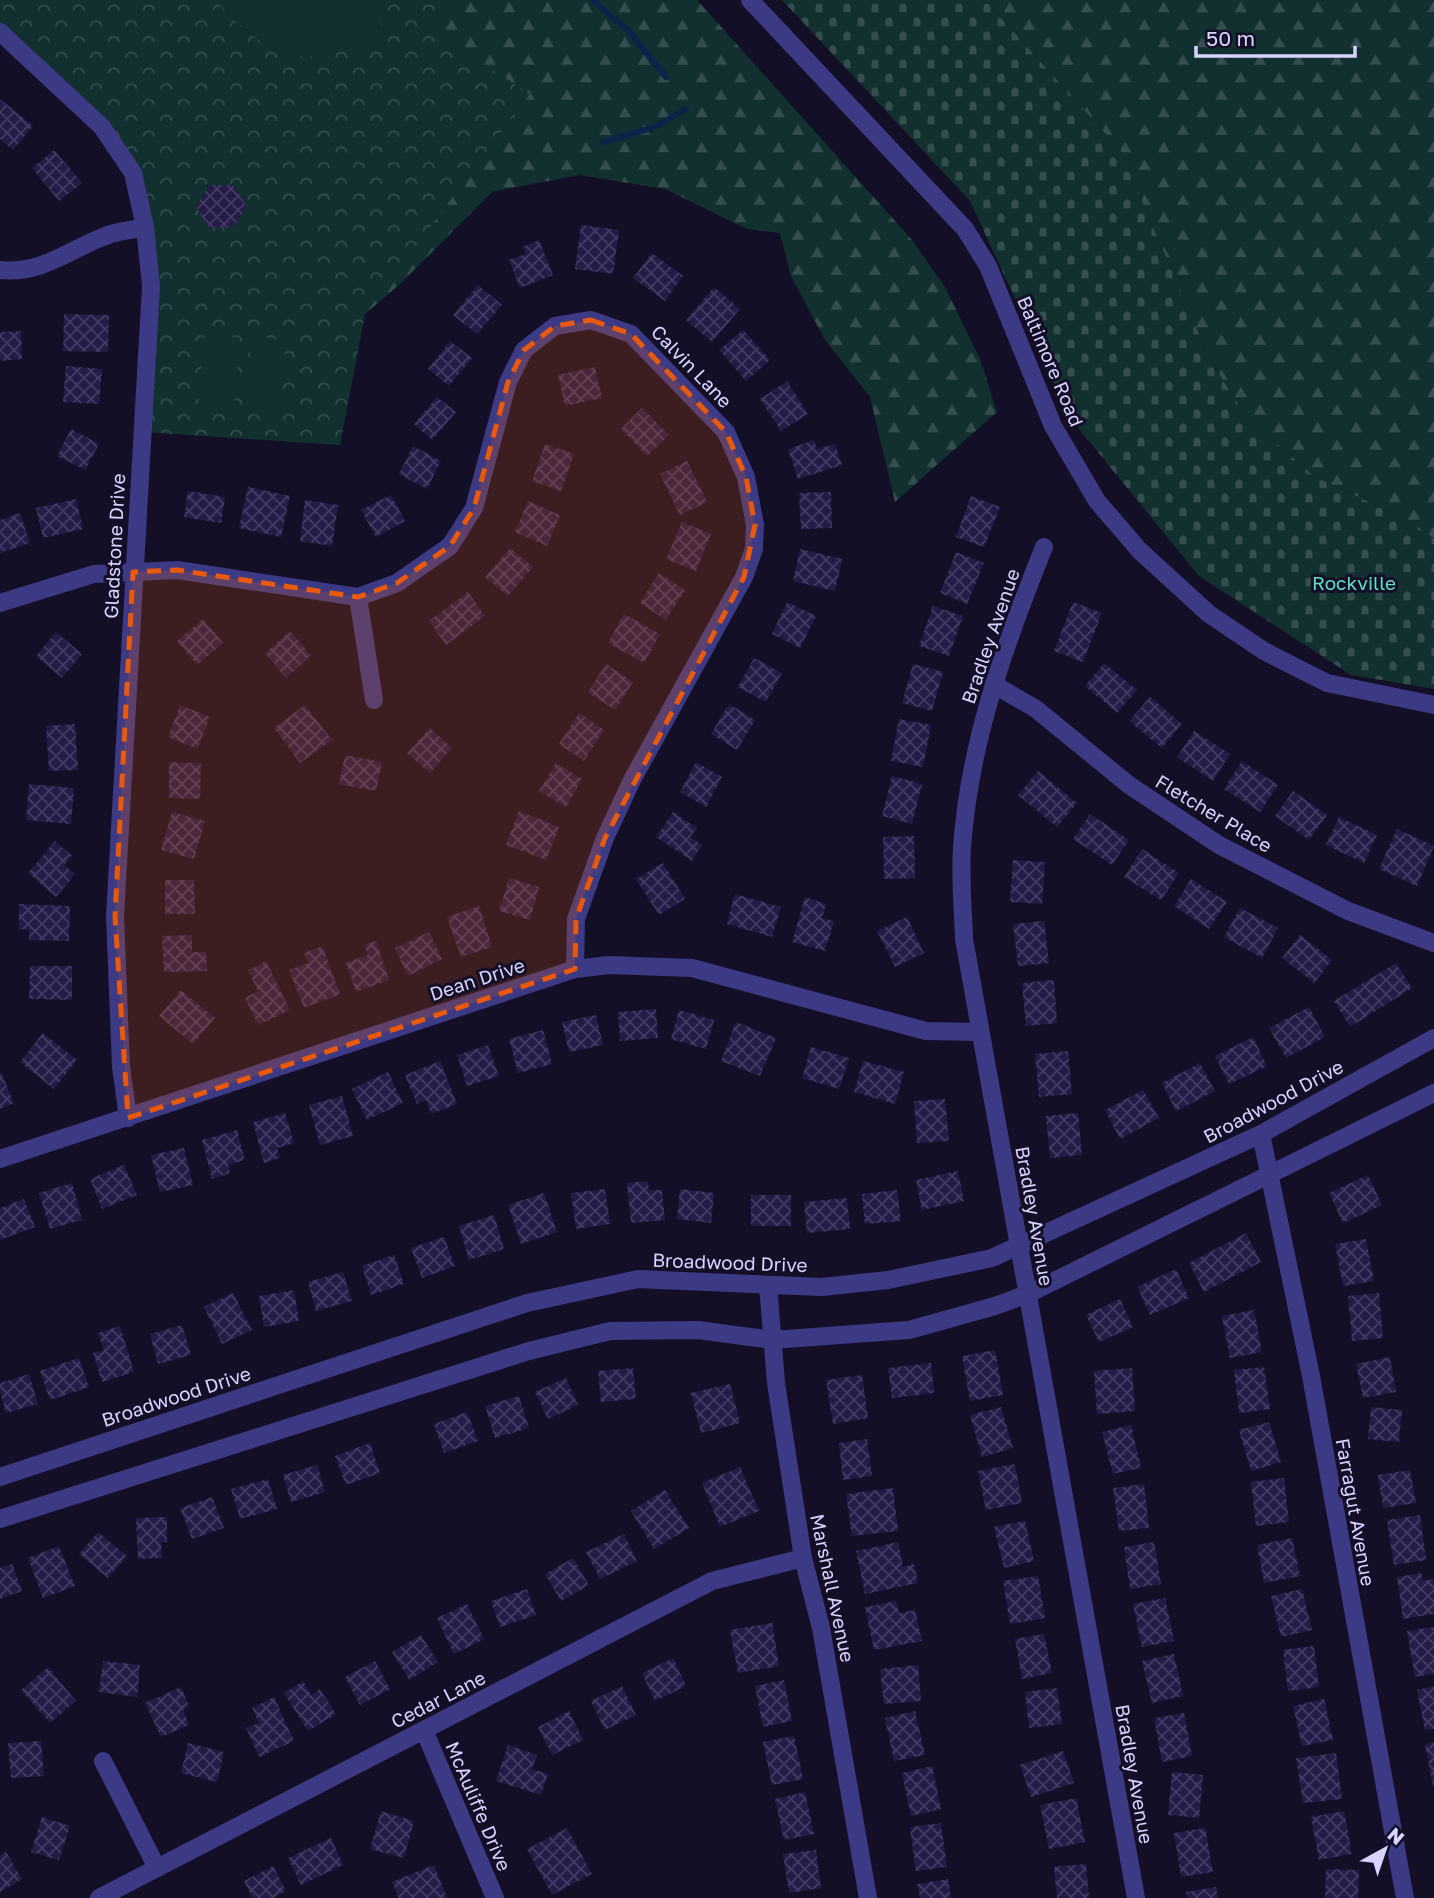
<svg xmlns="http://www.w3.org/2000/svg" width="1434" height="1898" font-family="'Golos Text',sans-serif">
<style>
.forest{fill:url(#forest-firs)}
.cemetery{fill:url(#cemetery-stones)}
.park{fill:url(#park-crowns)}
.pitch{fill:#12302f}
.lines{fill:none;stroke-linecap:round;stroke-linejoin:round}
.stream{stroke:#0c2248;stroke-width:6}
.building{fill:url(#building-cross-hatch)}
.minor{stroke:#3d3a85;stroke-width:18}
.tertiary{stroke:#3d3a85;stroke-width:18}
.marked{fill:#e8590c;fill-opacity:0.2;stroke:#e8590c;stroke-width:5;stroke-dasharray:14 9;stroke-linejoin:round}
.labels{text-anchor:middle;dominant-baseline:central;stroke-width:6;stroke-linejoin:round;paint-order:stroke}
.street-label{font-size:19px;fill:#d9d4ff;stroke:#130f26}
.park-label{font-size:19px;fill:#5fe0c0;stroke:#130f26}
</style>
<defs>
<pattern id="forest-firs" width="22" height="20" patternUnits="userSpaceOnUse" patternTransform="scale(1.75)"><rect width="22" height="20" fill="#12302f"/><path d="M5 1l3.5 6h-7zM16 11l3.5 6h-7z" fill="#344d4e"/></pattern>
<pattern id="cemetery-stones" width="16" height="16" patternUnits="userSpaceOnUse" patternTransform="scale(1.75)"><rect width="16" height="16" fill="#12302f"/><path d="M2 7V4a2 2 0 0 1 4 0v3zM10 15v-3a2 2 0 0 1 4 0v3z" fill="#344d4e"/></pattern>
<pattern id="park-crowns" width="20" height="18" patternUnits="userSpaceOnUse" patternTransform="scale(1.75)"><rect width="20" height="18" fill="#12302f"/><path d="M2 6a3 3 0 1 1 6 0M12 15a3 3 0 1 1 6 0" fill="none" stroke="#344d4e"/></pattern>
<pattern id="building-cross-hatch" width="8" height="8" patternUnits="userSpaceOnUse" patternTransform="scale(1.75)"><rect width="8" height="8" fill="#241b47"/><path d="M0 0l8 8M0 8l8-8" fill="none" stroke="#433b63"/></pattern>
</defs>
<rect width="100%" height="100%" fill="#130f26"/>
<g class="forest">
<polygon points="380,0 697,0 912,240 945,287 980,359 997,412 895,502 870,397 825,340 791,276 780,233 747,229 665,189 579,175 492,192 400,284 365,314"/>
<polygon points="985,0 1434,0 1434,539 1413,523 1314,476 1246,416 1211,362 1120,150"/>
</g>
<polygon class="cemetery" points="782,0 985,0 1120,150 1211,362 1246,416 1314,476 1413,523 1434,539 1434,689 1351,675 1199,576 1070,418 970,201"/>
<polygon class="park" points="0,0 455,0 428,28 530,94 365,314 340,445 142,432 151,286 133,173 0,32"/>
<g class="pitch">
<path d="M216 0H373L386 38C354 49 325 59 289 56 272 55 227 15 216 0Z"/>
<polygon points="205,335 240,338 233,415 198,411"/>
<polygon points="252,336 286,340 279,416 244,412"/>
</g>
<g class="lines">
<g class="stream">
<polyline points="592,0 629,31 666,77"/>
<polyline points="603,142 655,127 686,109"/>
</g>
</g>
<g class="building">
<polygon points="0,99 33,126 13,150 0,139"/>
<polygon points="54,150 82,183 59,201 32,168"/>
<polygon points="209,185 233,185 247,207 233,227 209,228 196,207"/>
<polygon points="581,225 619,230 613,274 575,269"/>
<polygon points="539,240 553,275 520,288 509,260 526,254 523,247"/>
<polygon points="652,253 683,276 665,301 633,278"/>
<polygon points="478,285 502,305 477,334 453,315"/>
<polygon points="714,287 740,309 712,342 686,320"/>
<polygon points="64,314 109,315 108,352 63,351"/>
<polygon points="743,330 770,360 746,381 719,350"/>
<polygon points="21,331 22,359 0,361 0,332"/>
<polygon points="450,341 472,358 449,386 428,369"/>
<polygon points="66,366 102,369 99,404 63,402"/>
<polygon points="595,367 602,398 565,406 558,375"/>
<polygon points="787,381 808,414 781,431 760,399"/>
<polygon points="437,397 456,412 432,440 414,424"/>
<polygon points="642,408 669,435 647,456 621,429"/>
<polygon points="71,429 99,444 85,470 57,456"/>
<polygon points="814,440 817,449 835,444 842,465 798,479 788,449"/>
<polygon points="545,444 574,454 561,491 532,481"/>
<polygon points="413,446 441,461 427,489 399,474"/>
<polygon points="687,461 707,502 680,515 660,474"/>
<polygon points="248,487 290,496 281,537 239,528"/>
<polygon points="188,491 225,497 221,523 184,517"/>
<polygon points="831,492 832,528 801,529 799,493"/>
<polygon points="391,495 405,521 376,537 361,510"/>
<polygon points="971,496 1000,507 984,547 956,537"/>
<polygon points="76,499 83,529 43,538 36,508"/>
<polygon points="305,500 338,505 332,546 300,541"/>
<polygon points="528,501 560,515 547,546 515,532"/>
<polygon points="20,513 30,543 0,553 0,520"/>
<polygon points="682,522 711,534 696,571 666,559"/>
<polygon points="510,548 533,567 508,596 485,577"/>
<polygon points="800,549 842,559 835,591 793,581"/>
<polygon points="956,552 984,563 967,604 940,593"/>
<polygon points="659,573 685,590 666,620 640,603"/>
<polygon points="468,592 485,616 446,645 429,621"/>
<polygon points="787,602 816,616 800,648 772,634"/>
<polygon points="1073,602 1102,613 1083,662 1054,651"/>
<polygon points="933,606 963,616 949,656 919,646"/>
<polygon points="624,614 660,634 644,663 608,643"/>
<polygon points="203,619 223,643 197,665 177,641"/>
<polygon points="290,631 311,655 286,678 265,653"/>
<polygon points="56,632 82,654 62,678 36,656"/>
<polygon points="754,658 782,673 766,702 738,687"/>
<polygon points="1104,663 1137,690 1117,713 1085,686"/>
<polygon points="606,664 633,682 615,710 588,692"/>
<polygon points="913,664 943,672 932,711 902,703"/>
<polygon points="1150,697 1182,724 1162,748 1129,721"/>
<polygon points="729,704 755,720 737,750 711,734"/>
<polygon points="180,705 210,717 197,749 168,737"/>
<polygon points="305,705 332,740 300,763 274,728"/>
<polygon points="579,713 604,730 584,761 559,744"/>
<polygon points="899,719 931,725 923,767 891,761"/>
<polygon points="75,724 78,770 49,771 46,726"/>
<polygon points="430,728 452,748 430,773 407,753"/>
<polygon points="1194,731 1230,754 1213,781 1177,757"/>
<polygon points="345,755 382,762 376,791 339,784"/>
<polygon points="1242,761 1278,785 1260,812 1224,789"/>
<polygon points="169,762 201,763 200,799 169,798"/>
<polygon points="696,762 722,777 706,807 680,792"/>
<polygon points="556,763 582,779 566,807 539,791"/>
<polygon points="1038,771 1077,803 1057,827 1018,795"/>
<polygon points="892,776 922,784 912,824 882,816"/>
<polygon points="29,784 74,788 71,824 26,820"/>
<polygon points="1293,791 1327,815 1309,840 1275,816"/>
<polygon points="519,811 559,827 546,860 506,845"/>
<polygon points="172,812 205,821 194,859 161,850"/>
<polygon points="673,812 697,828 690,837 702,845 692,861 656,837"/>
<polygon points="1090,814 1129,840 1112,865 1073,839"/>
<polygon points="1339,817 1377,835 1364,863 1326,845"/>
<polygon points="1397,829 1434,846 1417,886 1379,869"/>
<polygon points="914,836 915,878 884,879 883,837"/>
<polygon points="55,841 72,856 64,865 75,874 56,897 28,873"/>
<polygon points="1142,849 1179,873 1161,900 1124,877"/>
<polygon points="1013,860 1045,862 1042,904 1010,902"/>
<polygon points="663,863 685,899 659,915 636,879"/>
<polygon points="509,878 539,887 530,920 499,911"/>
<polygon points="1191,879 1227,902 1209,929 1174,906"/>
<polygon points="165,880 194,880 195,914 165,914"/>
<polygon points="735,894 781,907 772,937 727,924"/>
<polygon points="805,897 826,904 822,918 834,921 825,951 792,942"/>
<polygon points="19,904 70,906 69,941 29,940 29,930 19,929"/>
<polygon points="479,906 492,947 461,957 447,917"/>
<polygon points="1240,908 1278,928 1262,958 1224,937"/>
<polygon points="907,917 924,953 895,967 877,931"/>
<polygon points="1044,921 1049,963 1018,966 1013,924"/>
<polygon points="429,932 442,959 408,976 395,948"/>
<polygon points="192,935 192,952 206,952 207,971 164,972 162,936"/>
<polygon points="1300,935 1332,960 1314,983 1282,958"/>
<polygon points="376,941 389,980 356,992 346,963 368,955 364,945"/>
<polygon points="322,946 340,994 304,1008 289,970 308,963 304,953"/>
<polygon points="266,961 290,1010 258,1025 245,998 258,991 248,970"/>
<polygon points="1396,963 1412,988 1350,1027 1334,1001"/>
<polygon points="30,966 72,966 72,1000 29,999"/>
<polygon points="1054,980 1057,1023 1026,1026 1022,983"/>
<polygon points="181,990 215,1018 193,1044 159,1016"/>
<polygon points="1309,1007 1325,1037 1286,1058 1269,1028"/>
<polygon points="656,1009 658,1038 620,1041 618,1012"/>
<polygon points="679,1010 714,1020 706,1049 671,1039"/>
<polygon points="596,1015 603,1045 569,1052 562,1022"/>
<polygon points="736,1022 776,1038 760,1076 721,1061"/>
<polygon points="543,1030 552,1064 518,1073 509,1039"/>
<polygon points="43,1033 77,1060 54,1089 20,1062"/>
<polygon points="1253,1037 1267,1066 1229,1084 1215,1056"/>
<polygon points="488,1045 499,1076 467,1086 457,1055"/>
<polygon points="811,1047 849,1058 839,1089 802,1078"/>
<polygon points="1068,1051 1072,1094 1039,1097 1035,1054"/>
<polygon points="440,1061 457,1104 431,1114 426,1100 417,1104 405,1075"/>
<polygon points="863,1061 904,1072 895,1104 854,1092"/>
<polygon points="1200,1063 1215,1091 1176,1111 1162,1083"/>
<polygon points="0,1070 14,1103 0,1109"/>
<polygon points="388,1072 403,1103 367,1120 352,1089"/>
<polygon points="1143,1090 1159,1118 1120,1139 1105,1110"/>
<polygon points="342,1096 353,1136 320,1145 309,1105"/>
<polygon points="945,1099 949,1141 917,1143 914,1101"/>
<polygon points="285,1113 294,1143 277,1148 280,1158 264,1163 253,1122"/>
<polygon points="1078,1113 1082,1155 1050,1158 1046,1116"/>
<polygon points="237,1130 245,1160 228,1165 230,1173 212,1179 202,1140"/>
<polygon points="184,1148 193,1185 160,1192 151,1155"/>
<polygon points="124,1165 137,1195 102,1209 90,1179"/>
<polygon points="958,1171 964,1201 922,1210 916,1180"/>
<polygon points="1368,1175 1382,1205 1343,1223 1329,1193"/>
<polygon points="648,1181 649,1190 662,1190 665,1220 631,1223 627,1183"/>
<polygon points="72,1183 82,1220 50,1229 39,1193"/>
<polygon points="605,1189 610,1224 576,1229 571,1193"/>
<polygon points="680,1189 714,1193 711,1223 677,1219"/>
<polygon points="897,1190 901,1221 865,1224 862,1194"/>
<polygon points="544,1193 557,1232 521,1244 508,1205"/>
<rect x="751" y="1195" width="40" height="31"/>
<polygon points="847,1198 850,1229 807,1233 804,1202"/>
<polygon points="24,1199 35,1227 0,1240 0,1208"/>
<polygon points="494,1215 504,1249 469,1260 459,1226"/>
<polygon points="1246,1233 1261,1262 1204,1292 1189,1263"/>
<polygon points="444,1237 455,1266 422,1278 411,1248"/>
<polygon points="1366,1239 1374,1281 1343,1286 1335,1244"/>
<polygon points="394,1255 404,1284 371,1295 362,1266"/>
<polygon points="1176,1269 1189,1298 1150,1315 1137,1287"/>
<polygon points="343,1272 352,1301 316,1311 308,1282"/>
<polygon points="294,1290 299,1321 264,1327 259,1296"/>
<polygon points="233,1293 252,1330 222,1344 204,1307"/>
<polygon points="1379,1293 1383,1338 1352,1341 1348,1296"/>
<polygon points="1120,1299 1133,1327 1099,1342 1086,1315"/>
<polygon points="1254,1310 1262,1352 1230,1358 1222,1316"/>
<polygon points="182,1325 191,1355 158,1364 150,1334"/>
<polygon points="120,1326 134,1372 102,1382 93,1353 104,1350 98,1333"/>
<polygon points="995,1350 1003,1395 970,1401 962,1356"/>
<polygon points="1390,1357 1396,1392 1363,1398 1356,1364"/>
<polygon points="79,1358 89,1387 50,1400 40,1371"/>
<polygon points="931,1363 934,1393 892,1398 888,1368"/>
<polygon points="1264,1367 1270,1409 1239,1413 1234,1370"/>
<polygon points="633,1368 636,1399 601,1402 598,1371"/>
<polygon points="1132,1368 1135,1411 1097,1414 1094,1371"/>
<polygon points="29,1374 38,1404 6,1413 0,1391 0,1383"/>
<polygon points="862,1375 868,1418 833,1424 826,1380"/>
<polygon points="566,1378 578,1405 548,1419 535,1392"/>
<polygon points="730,1384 740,1423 701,1433 691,1393"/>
<polygon points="519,1396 529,1428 495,1438 485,1406"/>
<polygon points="1001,1407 1013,1448 982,1457 970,1415"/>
<polygon points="1371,1407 1402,1410 1399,1442 1368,1439"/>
<polygon points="467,1412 478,1441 444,1453 434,1424"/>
<polygon points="1269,1422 1281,1462 1251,1471 1239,1430"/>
<polygon points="1131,1425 1141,1468 1113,1474 1102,1432"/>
<polygon points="867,1439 872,1476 843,1480 839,1443"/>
<polygon points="370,1443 380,1473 346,1485 335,1456"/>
<polygon points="1015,1464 1022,1503 986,1510 978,1471"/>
<polygon points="317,1465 325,1492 291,1502 283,1475"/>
<polygon points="740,1467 759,1511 720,1527 702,1483"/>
<polygon points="1410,1470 1416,1503 1383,1508 1378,1475"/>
<polygon points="1284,1478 1289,1522 1256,1526 1251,1482"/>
<polygon points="268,1479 277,1509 240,1519 231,1489"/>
<polygon points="1144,1484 1149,1528 1119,1531 1113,1488"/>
<polygon points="893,1488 898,1531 852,1536 846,1494"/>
<polygon points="665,1490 689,1528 654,1549 631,1511"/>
<polygon points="212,1497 224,1528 192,1539 180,1508"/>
<polygon points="1420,1515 1426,1560 1394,1565 1387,1520"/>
<polygon points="167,1517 167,1542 161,1542 162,1558 138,1559 136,1518"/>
<polygon points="1025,1521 1034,1561 1004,1568 994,1527"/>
<polygon points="98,1532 127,1556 108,1578 79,1554"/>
<polygon points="624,1534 637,1561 600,1579 586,1552"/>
<polygon points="1292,1538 1300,1576 1264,1583 1257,1545"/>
<polygon points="898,1542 903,1567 914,1564 918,1583 865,1594 856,1551"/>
<polygon points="1154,1542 1161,1584 1130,1589 1124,1547"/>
<polygon points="59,1546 75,1586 43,1598 28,1558"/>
<polygon points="573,1558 589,1585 561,1601 545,1574"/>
<polygon points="12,1564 22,1591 0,1599 0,1568"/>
<polygon points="1421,1573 1423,1581 1434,1579 1434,1614 1403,1619 1397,1577"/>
<polygon points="1038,1576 1045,1618 1010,1624 1003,1581"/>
<polygon points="527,1589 536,1615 500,1627 491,1601"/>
<polygon points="1302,1589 1312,1630 1281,1637 1271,1596"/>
<polygon points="1165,1598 1174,1641 1142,1647 1133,1604"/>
<polygon points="896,1601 899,1613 915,1610 922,1641 874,1650 865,1607"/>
<polygon points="467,1604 484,1639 454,1654 437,1618"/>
<polygon points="772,1623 779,1666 738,1673 730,1630"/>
<polygon points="1434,1627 1434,1674 1415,1677 1407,1631"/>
<polygon points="1044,1634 1052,1673 1022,1679 1015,1639"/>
<polygon points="421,1635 438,1662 409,1680 392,1652"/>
<polygon points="1314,1646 1319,1687 1288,1691 1283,1650"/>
<polygon points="1174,1654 1183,1696 1152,1703 1142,1661"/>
<polygon points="673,1658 686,1686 655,1701 642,1673"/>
<polygon points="103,1661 140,1665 137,1697 99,1692"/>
<polygon points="375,1661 390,1689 360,1705 345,1677"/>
<polygon points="918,1665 921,1701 884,1704 880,1669"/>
<polygon points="48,1667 76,1701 50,1723 21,1690"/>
<polygon points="784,1680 792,1721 763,1727 755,1686"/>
<polygon points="303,1681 311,1695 320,1689 336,1714 308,1731 284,1693"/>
<polygon points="622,1686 636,1715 605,1730 591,1701"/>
<polygon points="1434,1686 1434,1729 1425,1730 1417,1690"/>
<polygon points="181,1687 189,1706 183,1709 189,1725 161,1737 145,1703"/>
<polygon points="1057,1688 1062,1724 1029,1728 1025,1692"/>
<polygon points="274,1697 294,1741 259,1757 246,1728 259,1723 252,1708"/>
<polygon points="1324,1699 1333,1740 1302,1746 1293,1706"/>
<polygon points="569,1711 583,1740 552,1755 538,1727"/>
<polygon points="915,1711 925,1755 894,1761 885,1718"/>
<polygon points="1184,1713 1192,1756 1162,1762 1154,1718"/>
<polygon points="794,1736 803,1779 772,1785 763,1742"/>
<polygon points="41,1741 44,1776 11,1778 8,1743"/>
<polygon points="1434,1742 1434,1786 1433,1786 1425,1744"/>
<polygon points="188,1743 224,1752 217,1782 181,1773"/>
<polygon points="508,1745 537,1755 532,1769 548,1774 541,1795 496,1781"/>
<polygon points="1063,1751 1074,1783 1031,1797 1020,1765"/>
<polygon points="1336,1753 1342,1799 1303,1803 1296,1758"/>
<polygon points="932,1766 941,1809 911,1816 902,1773"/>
<polygon points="1172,1772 1203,1775 1199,1818 1168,1815"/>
<polygon points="805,1792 814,1834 784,1840 775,1799"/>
<polygon points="1076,1798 1085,1842 1049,1849 1040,1805"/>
<polygon points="381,1811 414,1821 404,1858 370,1849"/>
<polygon points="1344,1811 1352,1854 1319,1860 1311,1817"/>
<polygon points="42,1817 70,1826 59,1860 31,1852"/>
<polygon points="941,1823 947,1867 916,1871 910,1827"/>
<polygon points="567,1828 592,1874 552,1895 527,1849"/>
<polygon points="1205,1828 1213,1872 1181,1877 1174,1833"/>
<polygon points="331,1838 343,1865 301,1885 288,1858"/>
<polygon points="816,1850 821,1888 789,1893 783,1854"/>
<polygon points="6,1852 22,1879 0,1892 0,1856"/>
<polygon points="1086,1864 1089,1898 1057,1898 1054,1867"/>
<polygon points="434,1865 447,1898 399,1898 392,1882"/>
<polygon points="273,1866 286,1891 273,1898 252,1898 244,1881"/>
<polygon points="1326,1869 1359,1870 1358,1898 1325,1898"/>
<polygon points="948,1879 951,1898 920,1898 917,1884"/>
<polygon points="1216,1887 1218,1898 1187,1898 1186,1892"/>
</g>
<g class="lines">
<g class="minor">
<polyline points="0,32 102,127 133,173 145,227 151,286 115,916 121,1067 128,1118"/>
<path d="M0 270C44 274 69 249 108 235 119 231 133 230 145 227"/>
<path d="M1044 547C1005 644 969 743 962 848 960 878 963 909 964 939L1136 1898"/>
<polyline points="358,597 374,700"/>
<polyline points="0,603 94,574 177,570 358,597 397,583 450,546 474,508 508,382 524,350 555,326 591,320 631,334 726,432 746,477 755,525 754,549 744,577 632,780 605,838 576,919 575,969"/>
<polyline points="993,684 1036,709 1129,785 1219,845 1348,911 1434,943"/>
<polyline points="1261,1134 1311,1376 1405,1898"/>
<polyline points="0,1159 575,969 609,965 692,968 926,1031 980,1032"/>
<polyline points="768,1285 776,1383 803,1558 821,1628 868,1898"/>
<polyline points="424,1730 495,1898"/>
<polyline points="103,1761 157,1868"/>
<polyline points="99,1898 712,1581 803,1558"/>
</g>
<g class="tertiary">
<polyline points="750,0 965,229 988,266 1053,426 1097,501 1140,551 1209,614 1264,651 1327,683 1434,705"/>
<polyline points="0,1477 527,1303 638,1279 822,1287 888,1280 992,1258 1261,1134 1434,1038"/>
<polyline points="0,1519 529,1351 610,1331 698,1330 772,1340 909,1330 995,1306 1028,1294 1434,1093"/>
</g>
</g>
<path class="marked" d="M591 320 631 334 726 432 746 477 755 525 744 577 605 838 576 919 575 969 128 1118 115 916 133 572 177 570 358 597 397 583 450 546 474 508 508 382 524 350 555 326Z"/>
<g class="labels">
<g class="street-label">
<text transform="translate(1051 361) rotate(67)">Baltimore Road</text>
<text transform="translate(692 366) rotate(46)">Calvin Lane</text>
<text transform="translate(114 546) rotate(-87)">Gladstone Drive</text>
<text transform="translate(990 636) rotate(-71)">Bradley Avenue</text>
<text transform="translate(1214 813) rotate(31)">Fletcher Place</text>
<text transform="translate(477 979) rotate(-18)">Dean Drive</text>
<text transform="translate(1273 1101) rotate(-28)">Broadwood Drive</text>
<text transform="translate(1035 1216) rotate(80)">Bradley Avenue</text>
<text transform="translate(730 1262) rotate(2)">Broadwood Drive</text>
<text transform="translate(176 1396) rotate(-18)">Broadwood Drive</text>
<text transform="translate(1356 1512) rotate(80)">Farragut Avenue</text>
<text transform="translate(833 1588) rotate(78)">Marshall Avenue</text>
<text transform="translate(438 1699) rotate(-27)">Cedar Lane</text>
<text transform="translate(1135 1774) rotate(80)">Bradley Avenue</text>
<text transform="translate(479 1806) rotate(67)">McAuliffe Drive</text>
</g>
<g class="park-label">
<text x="1354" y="582">Rockville</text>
</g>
</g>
<g transform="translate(1385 1849) rotate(40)" stroke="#130f26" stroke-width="5" paint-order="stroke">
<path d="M0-5L12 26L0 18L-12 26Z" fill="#d9d4ff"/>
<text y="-10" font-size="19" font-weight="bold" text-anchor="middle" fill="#d9d4ff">N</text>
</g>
<path d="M1196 46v10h159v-10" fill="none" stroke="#d9d4ff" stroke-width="3.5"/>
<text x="1206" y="46" font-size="21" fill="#d9d4ff" stroke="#130f26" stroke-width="5" paint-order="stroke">50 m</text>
</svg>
